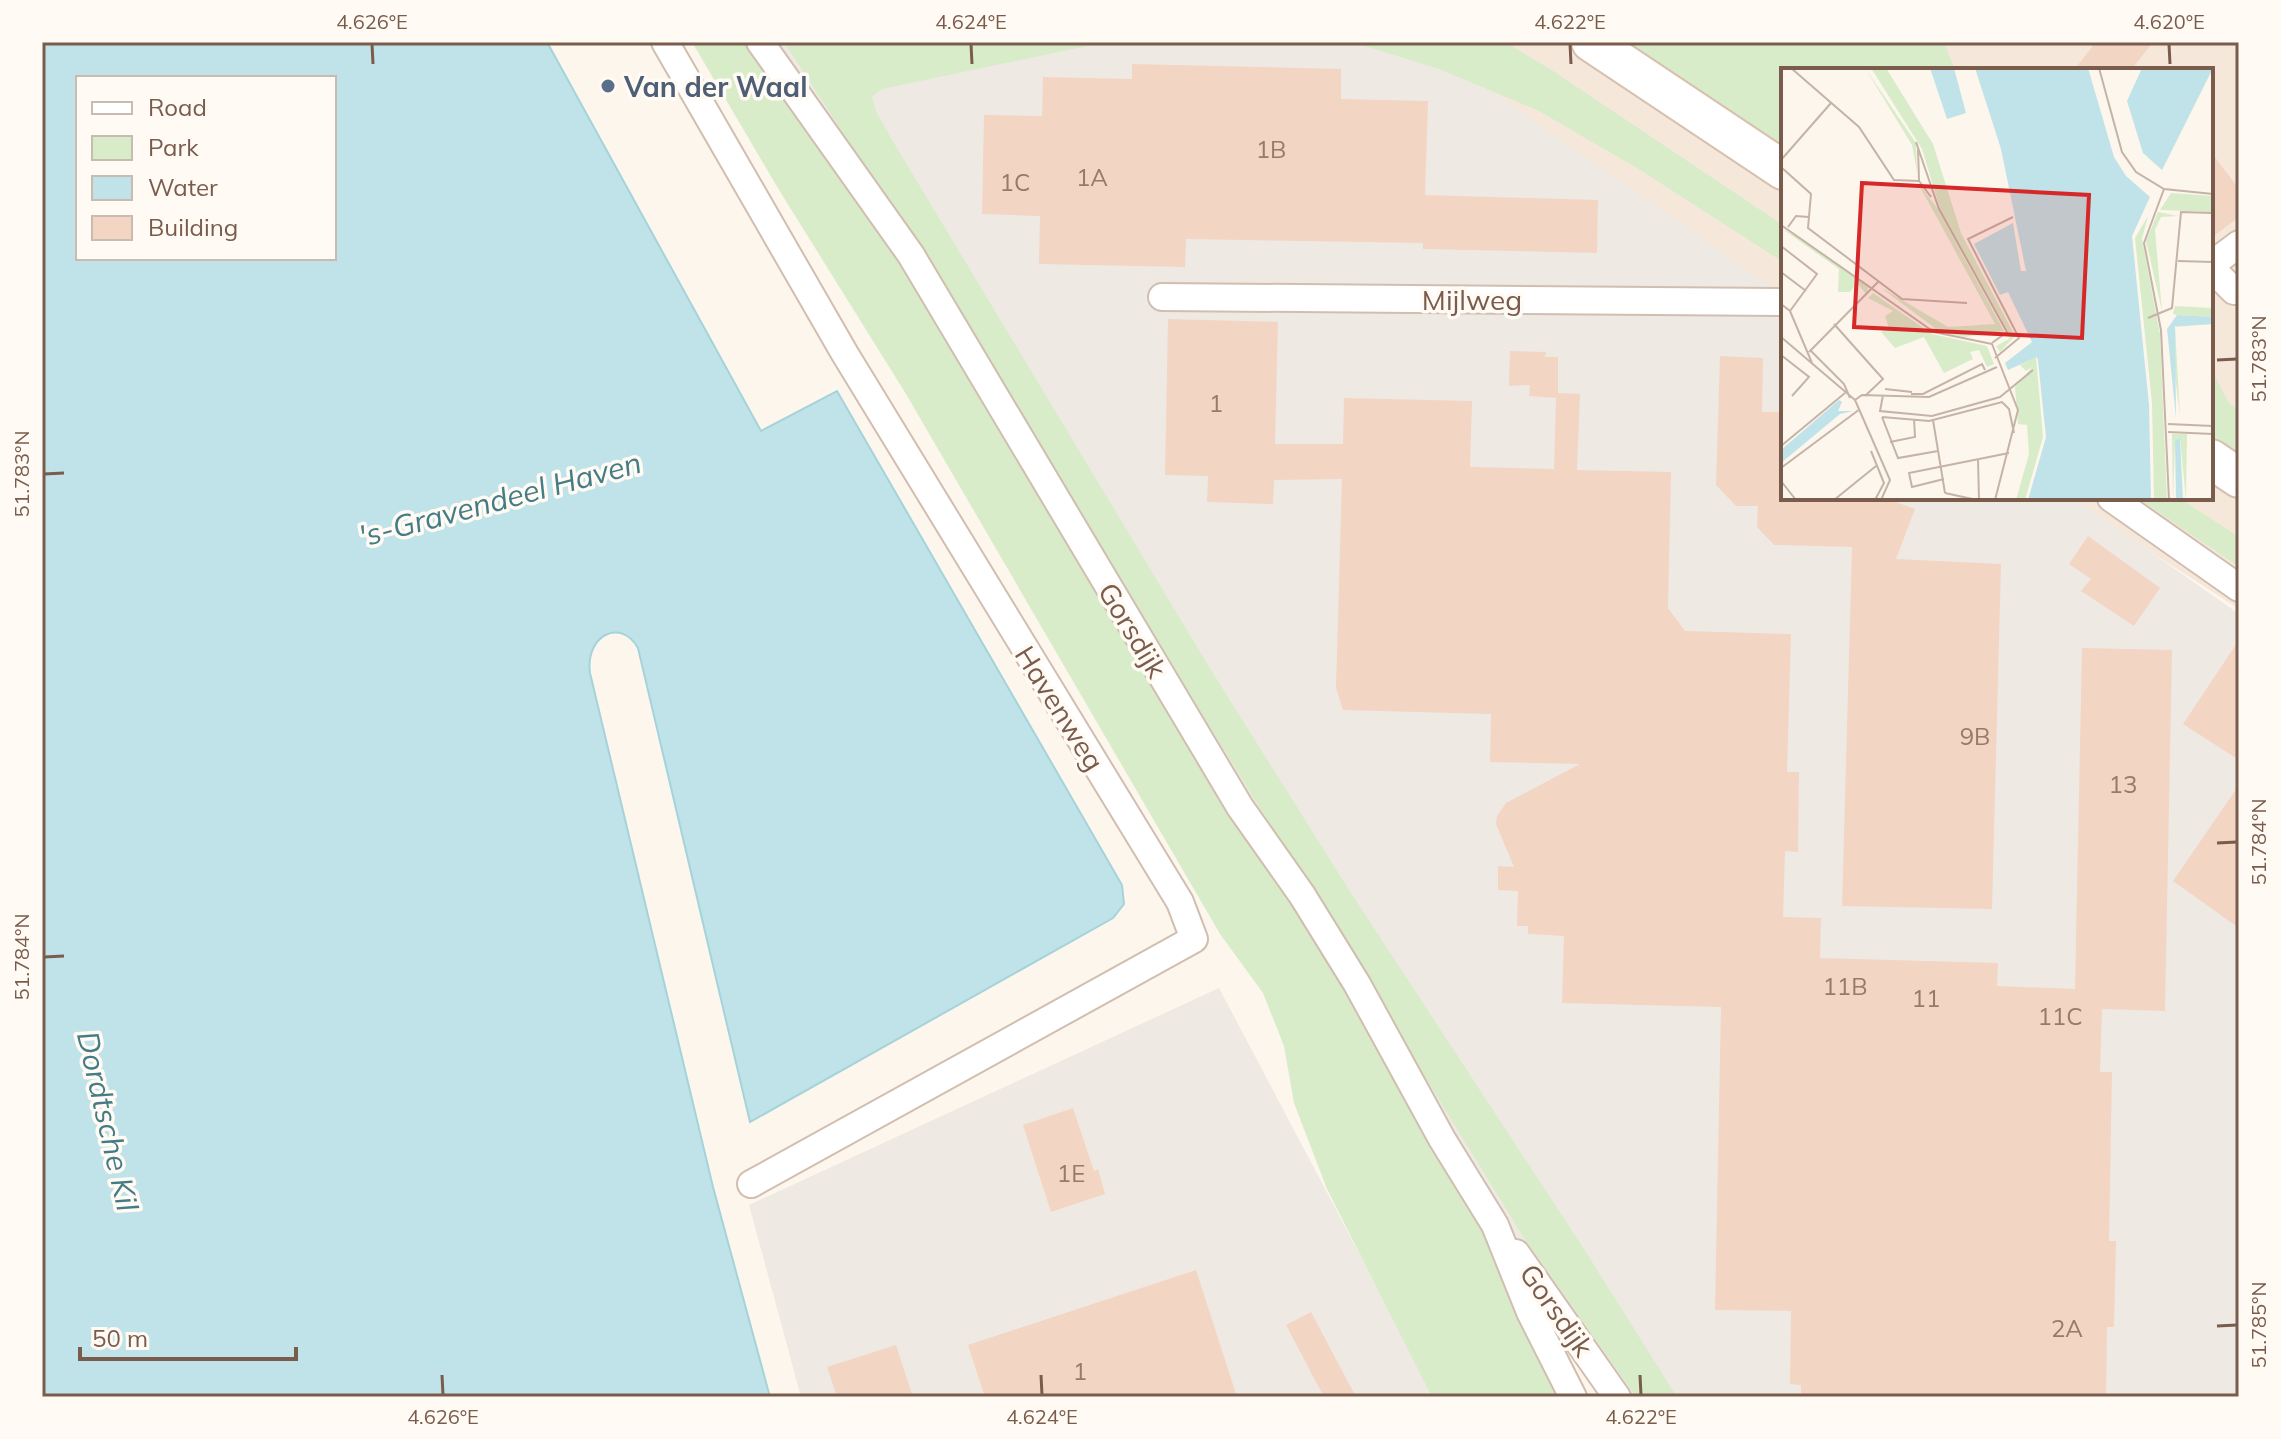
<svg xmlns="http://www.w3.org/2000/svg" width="2281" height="1439" font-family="Mulish,sans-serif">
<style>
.residential{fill:#f5e8da}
.industrial{fill:#efe9e4}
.green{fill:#d8ecc9}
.water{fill:#bfe3e8;stroke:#a5d3da;stroke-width:2;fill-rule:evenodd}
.building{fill:#f3d5c3}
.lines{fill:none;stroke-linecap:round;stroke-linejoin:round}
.street-casing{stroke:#d1beb0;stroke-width:30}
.secondary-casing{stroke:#d6c0b0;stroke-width:42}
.street{stroke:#fff;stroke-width:26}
.secondary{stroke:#fff;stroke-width:38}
.ticks{fill:none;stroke:#7a5c4d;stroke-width:3}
.service-dot{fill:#5c6f8a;stroke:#fffaf3;stroke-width:3}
.labels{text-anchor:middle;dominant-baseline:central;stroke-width:7;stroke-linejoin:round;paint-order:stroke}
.number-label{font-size:24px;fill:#987a6a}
.service-label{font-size:28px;font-weight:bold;fill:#4e5e75;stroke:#fffaf3;text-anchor:start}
.street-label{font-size:28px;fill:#7a5c4d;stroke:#fffaf3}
.water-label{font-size:30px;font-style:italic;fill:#437c86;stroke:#fffaf3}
.inset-road{fill:none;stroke:#c5b3a7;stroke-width:2}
.view{fill:#d62828;fill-opacity:0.15;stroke:#d62828;stroke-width:4}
.inset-edge{fill:none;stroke:#7a5c4d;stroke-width:4}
.neatline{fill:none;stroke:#7a5c4d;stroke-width:3}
.ticks-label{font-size:20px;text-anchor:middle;fill:#7a5c4d}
</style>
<rect width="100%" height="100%" fill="#fdf6ec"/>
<polygon class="residential" points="1352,42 2239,42 2239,609 2067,498 2211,498 2211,70 1783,70 1783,314"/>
<g class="industrial">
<polygon points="708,42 1421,42 1783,295 1783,498 2074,498 2239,614 2239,1397 1603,1397"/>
<polygon points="1219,988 1435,1397 801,1397 749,1205"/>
</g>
<g class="green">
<polygon points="692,42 746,42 821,143 958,354 1476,1196 1569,1397 1432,1397 1327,1189 1294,1103 1284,1046 1263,993 1220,934 906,394 779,190"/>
<polygon points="784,42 1106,42 882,89 872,97 876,111 894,143 1211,670 1351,893 1584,1249 1677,1397 1636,1397 1522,1235 885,198"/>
<polygon points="1352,42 1505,42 1550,69 1783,225 1783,262 1637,168 1537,110 1439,69"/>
<polygon points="1622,42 1944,42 1955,70 1783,70 1783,150"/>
<polygon points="2211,369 2229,403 2239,410 2239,455 2211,436"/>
<polygon points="2138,498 2179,498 2239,537 2239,567"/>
</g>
<path class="water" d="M42 42H547L761 431 837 391 1122 885 1124 904 1113 918 750 1122 638 648C620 617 585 636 590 673L713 1187 770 1397H42ZM78 78H334V258H78Z"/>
<g class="building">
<polygon points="2096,42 2153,42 2131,70 2074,70"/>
<polygon points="1132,64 1341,69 1341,99 1428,101 1425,195 1598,200 1597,253 1423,249 1423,243 1186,239 1185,267 1039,264 1040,216 982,214 984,115 1042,116 1043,77 1132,79"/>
<polygon points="2211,152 2239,189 2239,217 2211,238"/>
<polygon points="1168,319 1278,322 1275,444 1343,444 1344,398 1472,401 1470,467 1554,469 1556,398 1529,396 1530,385 1509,386 1510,351 1546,352 1545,357 1558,357 1558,393 1580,394 1577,470 1671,472 1668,608 1685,631 1791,634 1787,772 1799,772 1798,852 1785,851 1783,917 1821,918 1820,958 1998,963 1997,986 2075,989 2082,648 2172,650 2165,1011 2102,1009 2100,1072 2112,1072 2109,1241 2116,1241 2114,1327 2107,1327 2106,1397 1801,1397 1801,1385 1790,1384 1791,1311 1715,1310 1721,1007 1562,1003 1564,936 1528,934 1528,926 1517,926 1518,891 1498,890 1498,866 1514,867 1496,824 1497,816 1506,803 1580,764 1490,762 1491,714 1343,710 1336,688 1342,479 1274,480 1273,504 1207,502 1208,476 1165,475"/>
<polygon points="1720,356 1763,358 1762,412 1783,412 1783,498 1885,498 1915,509 1896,559 2001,564 1992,909 1842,906 1852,547 1774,545 1757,527 1758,506 1736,506 1716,485"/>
<polygon points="2088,536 2160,588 2134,626 2081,591 2091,579 2069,564"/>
<polygon points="2239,640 2239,760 2183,724"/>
<polygon points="2239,785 2239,928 2173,881"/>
<polygon points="1073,1108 1094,1171 1098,1169 1105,1194 1051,1212 1023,1125"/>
<polygon points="1196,1270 1237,1397 985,1397 968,1345"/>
<polygon points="1311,1312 1356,1397 1324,1397 1286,1325"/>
<polygon points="896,1345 913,1397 837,1397 827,1367"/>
</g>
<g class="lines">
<defs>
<g id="street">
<polyline points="665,42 845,354 1180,902 1194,939 751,1184"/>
<polyline points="760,42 911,255 1240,807 1302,895 1357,984 1442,1139 1495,1225 1530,1312 1573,1397"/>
<polyline points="2211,265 2239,244"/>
<polyline points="2211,268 2234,291 2239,291"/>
<polyline points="1162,297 1783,302"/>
<polyline points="2111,498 2239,588"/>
<polyline points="1516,1253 1617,1397"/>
</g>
<g id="secondary">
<polyline points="1591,42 1783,170"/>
<polyline points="2211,459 2239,478"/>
</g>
</defs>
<use href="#street" class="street-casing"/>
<use href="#secondary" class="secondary-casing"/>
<use href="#street" class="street"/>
<use href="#secondary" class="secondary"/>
</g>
<path class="ticks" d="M372 44 373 64M971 44 972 64M1570 44 1571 64M2169 44 2170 64M2217 360 2237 359M44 474 64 473M2217 843 2237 842M44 957 64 956M2217 1326 2237 1325M442 1375 443 1395M1041 1375 1042 1395M1640 1375 1641 1395"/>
<circle class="service-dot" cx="608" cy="86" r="8"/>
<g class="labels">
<g class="number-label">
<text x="1271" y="149">1B</text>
<text x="1092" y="177">1A</text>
<text x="1015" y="182">1C</text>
<text x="1216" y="403">1</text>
<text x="1975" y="736">9B</text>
<text x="2123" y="784">13</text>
<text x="1845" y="986">11B</text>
<text x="1926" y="998">11</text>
<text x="2060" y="1016">11C</text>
<text x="1071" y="1173">1E</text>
<text x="2067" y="1328">2A</text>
<text x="1080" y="1371">1</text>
</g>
<g class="service-label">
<text x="624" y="86">Van der Waal</text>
</g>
<g class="street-label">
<text x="1472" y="299">Mijlweg</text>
<text transform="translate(1133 630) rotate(59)">Gorsdijk</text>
<text transform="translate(1060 708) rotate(58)">Havenweg</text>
<text transform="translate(1557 1310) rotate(55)">Gorsdijk</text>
</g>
<g class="water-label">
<text transform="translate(500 499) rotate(-15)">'s-Gravendeel Haven</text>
<text transform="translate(108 1121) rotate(77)">Dordtsche Kil</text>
</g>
</g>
<g transform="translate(1781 68)">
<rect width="432" height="432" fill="#fdf6ec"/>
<path d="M84 0 135 75 136 104 131 77ZM90 0H105L152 76 180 165 234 268 219 284 215 278 228 271 227 263 160 144 141 81ZM137 115 156 140 223 263 183 269 159 264 99 219 167 259 214 256ZM390 125 432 128V144L379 142ZM377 144 397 148 380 149 374 162 381 243 365 173ZM367 148 361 171 379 266 386 432H373L371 335 354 170ZM0 160 26 174 87 219 86 227 76 215 69 224H57L58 201ZM92 225 151 266 206 278 213 296 206 299 198 282 189 284 192 291 163 305 143 269 114 280 100 264 108 260 104 248 112 243 87 230ZM394 238 432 240V249L396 247 392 246ZM397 254 432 256 394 259 399 348 390 276 393 261ZM255 289 262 369 244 432H235L248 386 246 357 237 356 234 319 251 299 245 303 239 297ZM391 366H406L405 432 399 370 394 373 392 432Z" fill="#d8ecc9"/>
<path d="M149 0H173L185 45 166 51ZM194 0H307L333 89 345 108 369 129 351 168 368 337 370 432H247L265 369 257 293 256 289 227 302 224 295 251 274 227 224 219 227 193 176 232 155 240 203H245L220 81ZM361 0H432L381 102 362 85 346 33ZM396 247 432 249V256L394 258 395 350 386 261ZM58 332 61 334 57 343H72L59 346 0 395V382ZM399 370 402 432H395L394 373Z" fill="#bfe3e8"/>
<path class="inset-road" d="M10 0 78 59 113 112 138 113M318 0 341 84 355 104 383 121 432 126M135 74 158 141 226 264 211 275M137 79 138 113 150 129M0 92 50 35M0 99 30 126 27 160 121 231 186 235M383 121 363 175 380 262 388 432M0 157 153 264 211 276M7 159 15 148 28 149M0 178 36 206 9 243M397 193 432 194M0 204 25 223M0 236 9 243 31 295M367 250 391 240 400 144 432 145M53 256 102 311 84 328M0 269 74 332M211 276 237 342 214 432M30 283 63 316 69 330M28 284 98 213M0 287 28 309 11 328M214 290 238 270 187 171 232 149M104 321 131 324M130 326H142L201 296 204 302M102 327 99 343 151 348 219 329 252 302M74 332 81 327 148 329 216 299M74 332 109 412 100 432M101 349 148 353 221 334 228 341 233 365M101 349 117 390 157 383M152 352 164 425M387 356 432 358M387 364 432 366M109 374 134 369 133 351M0 378 64 325M90 383 103 415 94 432M197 391 198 432M0 400 79 341M163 411 131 419 128 405 228 385M0 413 15 432M164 425 196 432M53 432 95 398"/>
<path class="view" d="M81 115 308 127 301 270 73 259Z"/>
<rect width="432" height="432" class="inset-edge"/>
</g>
<rect width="2281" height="1439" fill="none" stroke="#fffaf3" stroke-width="88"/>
<rect x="76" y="76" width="260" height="184" fill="#fffaf3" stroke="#cabbb1" stroke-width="2"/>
<rect x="92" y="102" width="40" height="12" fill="#ffffff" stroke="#cabbb1" stroke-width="2"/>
<text x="148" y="116" font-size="24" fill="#7a5c4d">Road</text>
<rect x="92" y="136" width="40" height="24" fill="#d8ecc9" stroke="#cabbb1" stroke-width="2"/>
<text x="148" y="156" font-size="24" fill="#7a5c4d">Park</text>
<rect x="92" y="176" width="40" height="24" fill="#bfe3e8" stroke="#cabbb1" stroke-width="2"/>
<text x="148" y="196" font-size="24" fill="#7a5c4d">Water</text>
<rect x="92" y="216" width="40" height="24" fill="#f3d5c3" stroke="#cabbb1" stroke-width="2"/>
<text x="148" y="236" font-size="24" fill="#7a5c4d">Building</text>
<path d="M80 1347v12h216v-12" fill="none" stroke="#7a5c4d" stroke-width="4"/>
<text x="92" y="1347" font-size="24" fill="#7a5c4d" stroke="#fffaf3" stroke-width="6" paint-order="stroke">50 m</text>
<rect x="44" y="44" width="2193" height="1351" class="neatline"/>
<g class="ticks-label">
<text x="372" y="29">4.626°E</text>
<text x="971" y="29">4.624°E</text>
<text x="1570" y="29">4.622°E</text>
<text x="2169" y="29">4.620°E</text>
<text transform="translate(2259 359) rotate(-90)" y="7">51.783°N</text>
<text transform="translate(22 474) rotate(-90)" y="7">51.783°N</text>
<text transform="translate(2259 842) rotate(-90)" y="7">51.784°N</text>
<text transform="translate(22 957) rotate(-90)" y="7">51.784°N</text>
<text transform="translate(2259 1325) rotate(-90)" y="7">51.785°N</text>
<text x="443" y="1424">4.626°E</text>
<text x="1042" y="1424">4.624°E</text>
<text x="1641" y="1424">4.622°E</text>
</g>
</svg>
